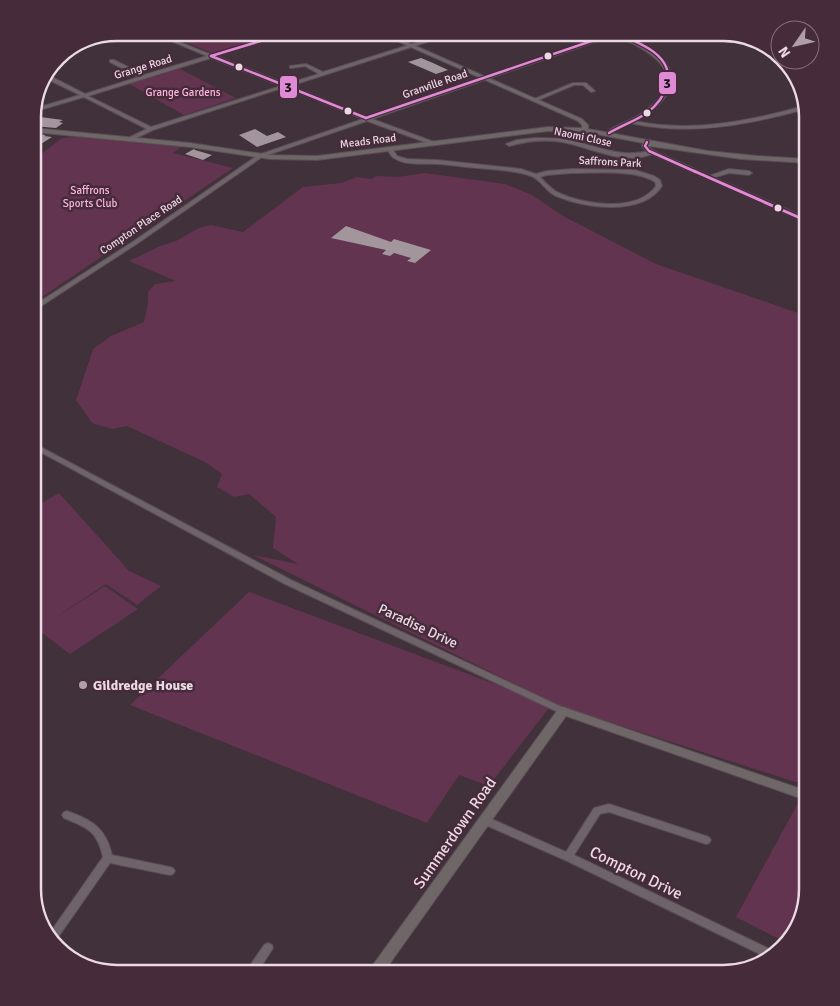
<svg xmlns="http://www.w3.org/2000/svg" width="840" height="1006" font-family="Signika,sans-serif">
<style>
.green{fill:#633450}
.building{fill:#a2959c}
.lines{fill:none;stroke-linecap:round;stroke-linejoin:round}
.street-casing{stroke:#5a4d54;stroke-width:2}
.secondary-casing{stroke:#5a4d54;stroke-width:2}
.street{fill:#6f636a;fill-rule:evenodd}
.secondary{fill:#6e6667;fill-rule:evenodd}
.bus-1-far1-casing{stroke:#462b3b;stroke-width:5}
.bus-1-casing{stroke:#462b3b;stroke-width:6}
.bus-1-far1{stroke:#e089d4;stroke-width:2.5}
.bus-1{stroke:#e089d4;stroke-width:3}
.bus-dot{fill:#ebd9e3;stroke:#462b3b;stroke-width:2}
.poi-dot{fill:#af9ea8;stroke:#462b3b;stroke-width:2}
.labels{text-anchor:middle;dominant-baseline:central;stroke-width:5;stroke-linejoin:round;paint-order:stroke}
.far-street-label{font-size:11px;fill:#ebd9e3;stroke:#462b3b}
.far-park-label{font-size:11px;fill:#fdb5de;stroke:#462b3b}
.street-label{font-size:14px;fill:#ebd9e3;stroke:#462b3b}
.poi-label{font-size:14px;font-weight:bold;fill:#ebd9e3;stroke:#462b3b;text-anchor:start}
.near-street-label{font-size:16px;fill:#ebd9e3;stroke:#462b3b}
.rim{fill:none;stroke:#ebd9e3;stroke-width:2.5}
.line-badge{stroke:#462b3b;stroke-width:2}
.pale-badge-label{font-size:14px;text-anchor:middle;font-weight:bold;fill:#111}
</style>
<rect width="100%" height="100%" fill="#40313a"/>
<g class="green">
<polygon points="182,33 278,33 212,53 171,36"/>
<polygon points="180,69 236,98 184,115 129,84"/>
<polygon points="76,137 181,147 173,153 233,168 33,303 33,153 40,155 62,138"/>
<polygon points="425,173 505,184 532,195 563,216 656,264 807,316 807,780 795,782 560,706 253,555 298,564 273,548 276,517 249,494 234,497 217,487 222,474 205,462 127,426 112,429 92,423 76,400 93,349 111,336 144,322 148,303 148,292 155,284 176,281 129,261 158,247 176,241 199,228 211,225 243,232 303,187 341,183 357,177 372,179 376,176 397,177"/>
<polygon points="59,493 129,571 161,586 137,605 106,584 47,623 105,586 138,609 70,654 37,629 33,632 33,508"/>
<polygon points="249,592 551,705 489,786 459,775 427,823 130,705"/>
<polygon points="804,792 807,793 807,889 799,927 785,942 736,917"/>
</g>
<g class="building">
<polygon points="421,58 433,63 448,70 436,74 408,62"/>
<polygon points="33,116 63,120 59,122 63,123 56,128 33,126"/>
<polygon points="255,129 267,136 278,132 286,137 257,147 239,135"/>
<polygon points="33,134 46,135 44,136 52,137 33,149"/>
<polygon points="194,149 195,150 212,155 203,160 185,154"/>
<polygon points="346,226 391,242 394,239 431,250 415,263 407,261 411,258 394,253 390,256 382,254 386,250 331,238"/>
</g>
<g class="lines">
<defs>
<g id="street">
<path d="M152 33H157L212 55 284 33H289V34L216 56 286 84 319 74 305 66 292 68H290V66L306 64 323 72 447 33H452V34L290 86 367 117 613 33C623 33 632 39 641 44 669 58 685 81 657 106 650 112 643 117 635 121 690 133 750 121 804 106L805 109C749 125 688 136 630 123L611 134H607V132L611 129C621 123 633 120 642 113 695 77 654 52 615 35L372 119 437 143V145H433L367 121 262 157 138 243 35 310 33 311V306L134 241 258 155 363 119 285 87 153 130 132 140 130 139V137L147 129 84 97 33 112V109L80 95 43 77 46 74 85 94 139 77 110 62V60H114L144 75 207 56ZM211 58 281 86 151 127 88 96Z"/>
<polygon points="573,83 586,83 595,91 591,92 583,85 574,85 536,101 532,100"/>
<path d="M535 138C546 138 558 138 570 140 600 147 621 159 653 150L656 152C627 168 591 147 562 142 544 139 527 141 509 146L506 144 517 140Z"/>
<path d="M390 147 392 148 397 156 407 159 437 160 521 169 536 174 547 171 572 169 635 170 654 176 660 180 662 186C642 217 582 208 554 195 545 190 540 179 531 176 510 169 487 169 466 167 456 166 446 164 435 164 423 163 405 166 394 158 391 157 389 152 387 149ZM572 173C596 173 636 169 655 182L656 186C637 213 583 205 557 192 550 188 545 182 540 177L547 175Z"/>
<polygon points="729,169 749,171 752,173 749,175 729,173 709,179 706,177"/>
<polygon points="807,300 807,305 803,309 799,309 799,307 805,301"/>
<polygon points="33,443 291,580 566,709 567,711 566,713 563,714 560,713 285,584 33,448"/>
<polygon points="609,804 709,837 711,840 709,843 706,844 609,812 600,814 574,855 776,952 770,959 565,860 481,823 479,820 481,817 484,816 487,817 566,852 594,808"/>
<path d="M67 811C92 820 106 828 112 855L170 867 173 868 175 871 173 874 170 875 110 863 54 943 47 937 103 857C97 830 87 828 64 818L62 815 64 812Z"/>
<polygon points="268,943 272,945 273,948 257,973 246,973 247,970 264,945"/>
</g>
<g id="secondary">
<polygon points="379,33 386,33 582,119 588,125 588,129 708,151 758,156 807,159 807,163 741,159 649,146 651,150 807,218 807,223 647,152 642,146 643,143 596,134 548,131 317,160 270,159 190,147 33,132 33,128 190,143 270,155 317,156 548,127 582,128 582,125 578,121"/>
<polygon points="563,707 801,789 807,789 807,799 797,797 566,716 383,973 368,973 370,969 559,708"/>
</g>
</defs>
<use href="#street" class="street-casing"/>
<use href="#secondary" class="secondary-casing"/>
<use href="#street" class="street"/>
<use href="#secondary" class="secondary"/>
<defs>
<g id="bus-1-far1">
<polyline points="211,56 366,118"/>
<polyline points="211,56 287,33"/>
<polyline points="366,118 615,33"/>
<path d="M609 133C621 126 635 121 647 113 656 106 664 96 667 85 675 55 638 42 615 33"/>
<polyline points="647,142 645,146 649,151 696,172"/>
</g>
<polyline id="bus-1" points="694,171 807,221"/>
</defs>
<use href="#bus-1-far1" class="bus-1-far1-casing"/>
<use href="#bus-1" class="bus-1-casing"/>
<use href="#bus-1-far1" class="bus-1-far1"/>
<use href="#bus-1" class="bus-1"/>
</g>
<g class="bus-dot">
<circle cx="548" cy="56" r="4.5"/>
<circle cx="239" cy="67" r="4.5"/>
<circle cx="348" cy="111" r="4.5"/>
<circle cx="647" cy="113" r="4.5"/>
<circle cx="778" cy="208" r="4.5"/>
</g>
<circle class="poi-dot" cx="83" cy="685" r="5"/>
<g class="labels">
<g class="far-street-label">
<text transform="translate(143 67) rotate(-17)">Grange Road</text>
<text transform="translate(435 84) rotate(-19)">Granville Road</text>
<text transform="translate(583 137) rotate(12)">Naomi Close</text>
<text transform="translate(368 141) rotate(-7)">Meads Road</text>
<text transform="translate(610 162) rotate(3)">Saffrons Park</text>
<text transform="translate(141 225) rotate(-34)">Compton Place Road</text>
</g>
<g class="far-park-label">
<text x="183" y="92">Grange Gardens</text>
<text x="90" y="190">Saffrons<tspan x="90" dy="13">Sports Club</tspan></text>
</g>
<g class="street-label">
<text transform="translate(418 626) rotate(25)">Paradise Drive</text>
</g>
<g class="poi-label">
<text x="93" y="685">Gildredge House</text>
</g>
<g class="near-street-label">
<text transform="translate(455 833) rotate(-55)">Summerdown Road</text>
<text transform="translate(636 873) rotate(26)">Compton Drive</text>
</g>
</g>
<path d="M0 0H840V1006H0ZM117 41H723A76 76 0 0 1 799 117V889A76 76 0 0 1 723 965H117A76 76 0 0 1 41 889V117A76 76 0 0 1 117 41Z" fill="#462b3b" fill-rule="evenodd"/>
<path class="rim" d="M117 41H723A76 76 0 0 1 799 117V889A76 76 0 0 1 723 965H117A76 76 0 0 1 41 889V117A76 76 0 0 1 117 41Z"/>
<g class="line-badge">
<rect x="658" y="71" width="19" height="24" rx="5" fill="#e089d4"/>
<rect x="279" y="75" width="19" height="24" rx="5" fill="#e089d4"/>
</g>
<g class="pale-badge-label">
<text x="667" y="88">3</text>
<text x="288" y="92">3</text>
</g>
<g transform="translate(795 45) rotate(236)"><circle r="24" fill="#462b3b" stroke="#88717e"/>
<path d="M0-4L9 19L0 12L-9 19Z" fill="#af9ea8"/>
<text y="-8" font-size="14" font-weight="bold" text-anchor="middle" fill="#ebd9e3">N</text>
</g>
</svg>
